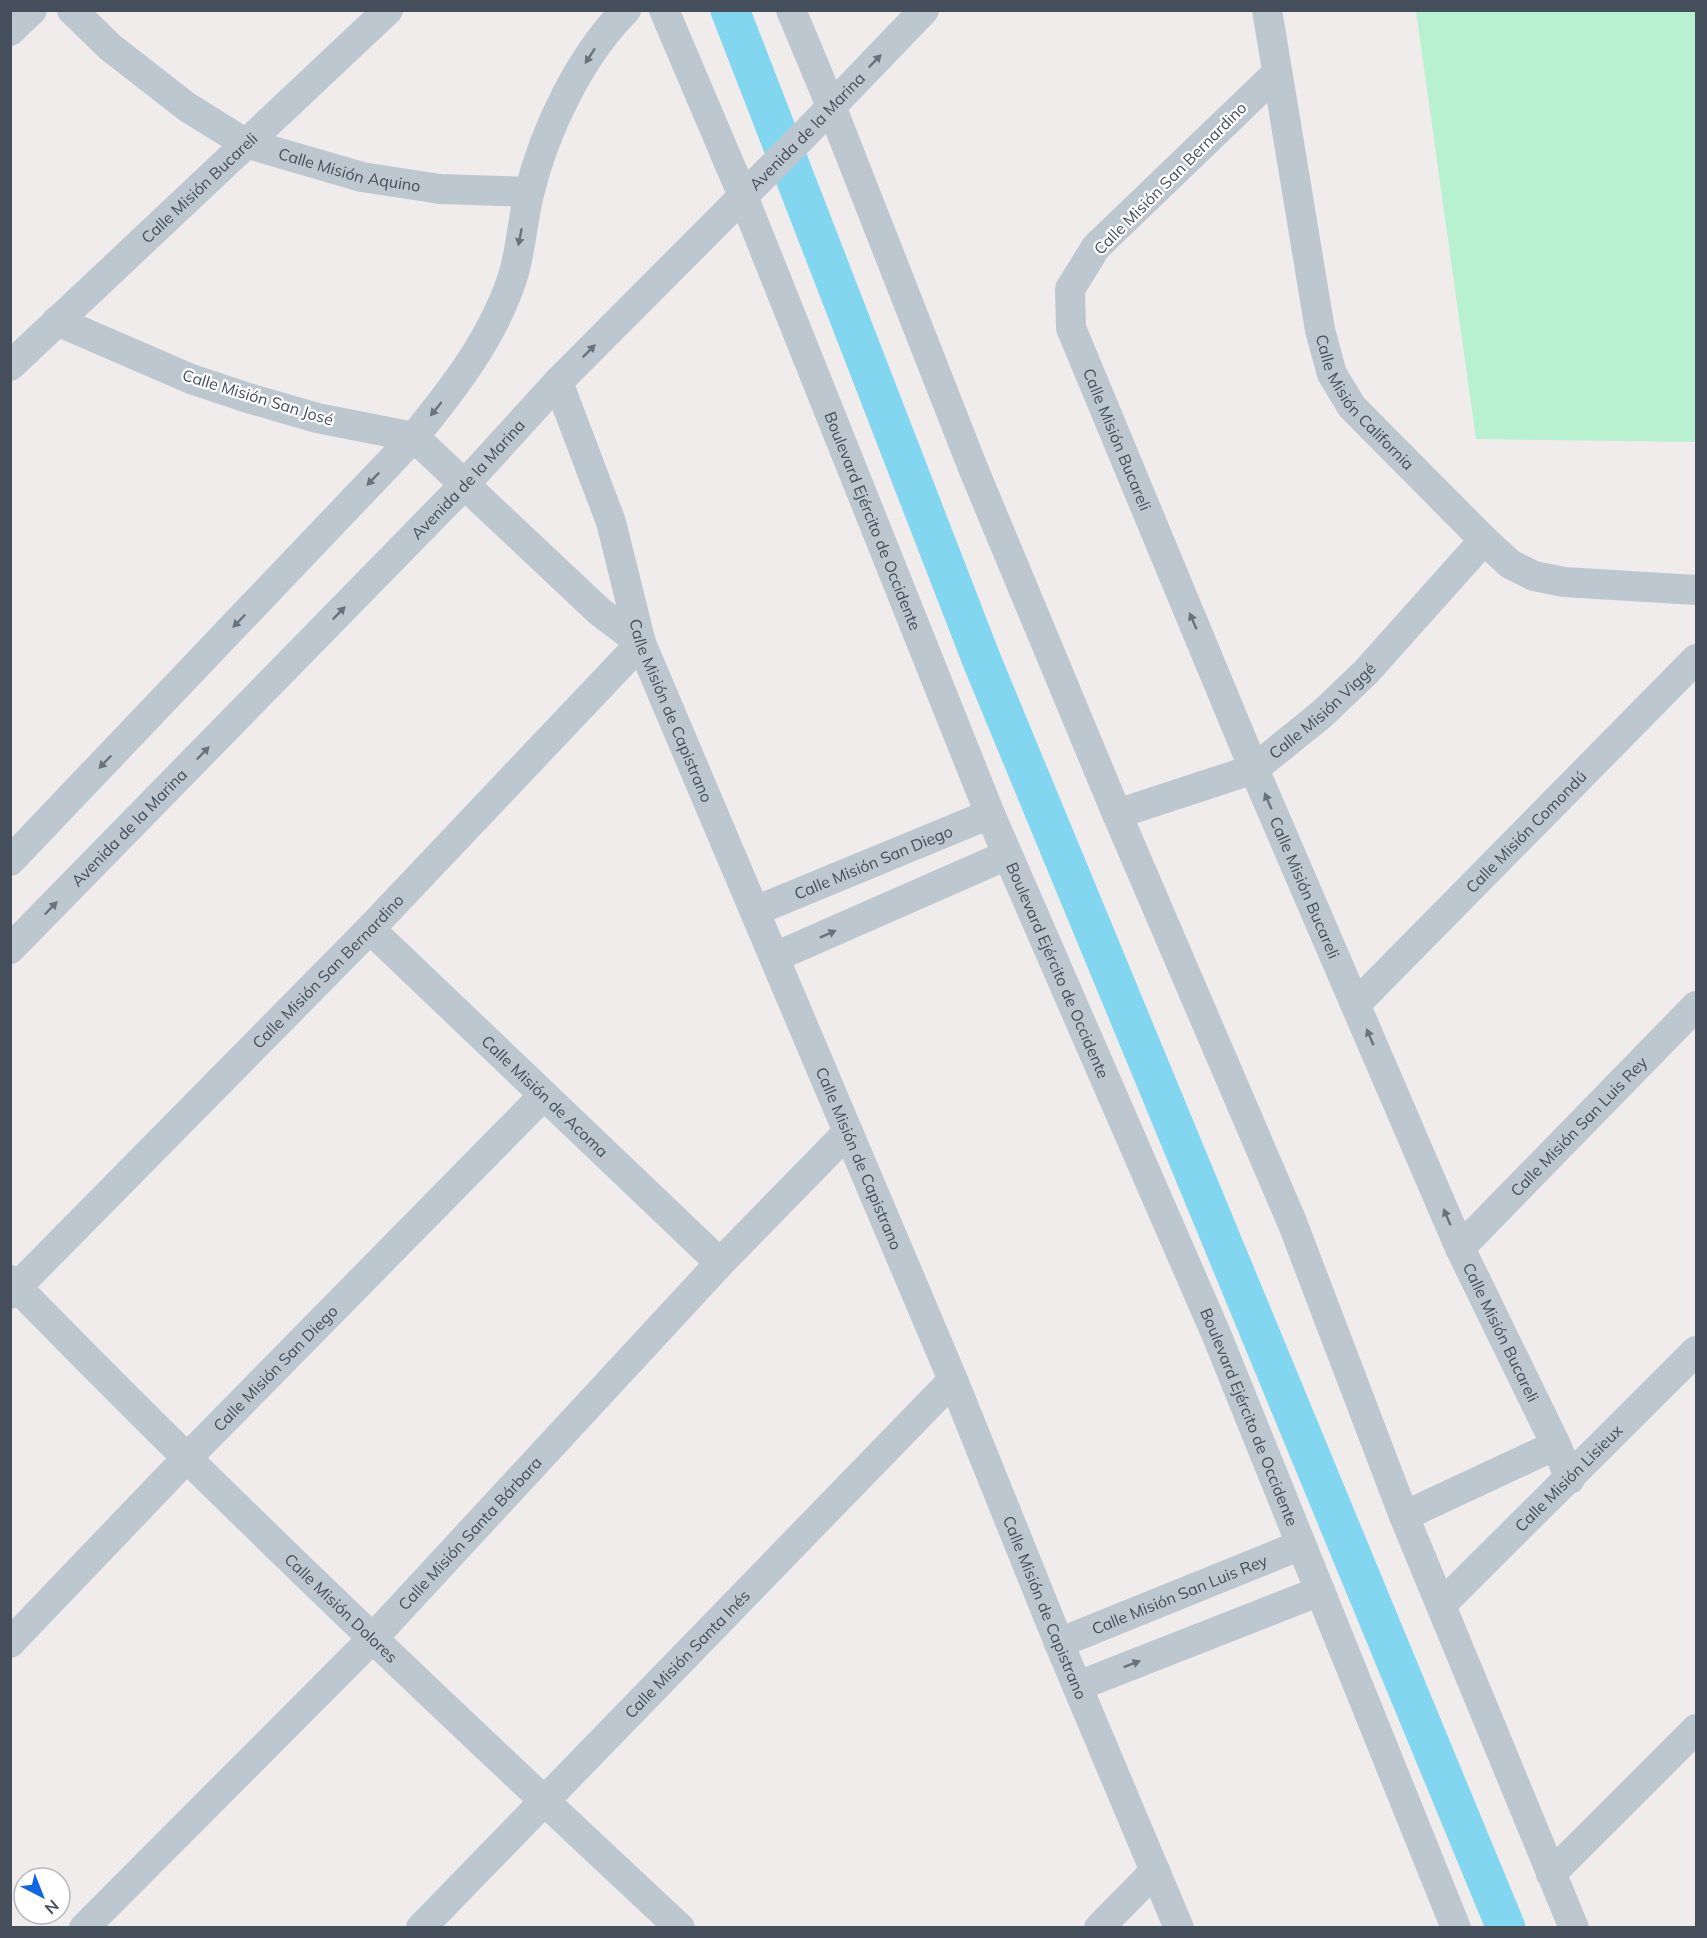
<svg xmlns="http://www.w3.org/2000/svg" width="1707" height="1938" font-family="Mulish,sans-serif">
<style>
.green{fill:#b7f1cf}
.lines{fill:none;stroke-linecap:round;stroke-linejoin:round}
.canal{stroke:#82d6f0;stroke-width:39}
.street{stroke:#bcc7d0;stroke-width:30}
.oneway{fill:#68737e}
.labels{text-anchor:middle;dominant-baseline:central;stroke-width:4.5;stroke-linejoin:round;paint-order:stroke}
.street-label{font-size:16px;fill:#444f5b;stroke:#fff}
</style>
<rect width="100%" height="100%" fill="#f0ecec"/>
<polygon class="green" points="1416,11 1696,11 1696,442 1476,439"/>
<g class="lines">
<polyline class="canal" points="730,10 982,661 1506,1928"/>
<g class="street">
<path id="s1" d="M72 10 110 47 187 107 245 143 362 177 440 189 529 192"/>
<path id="s2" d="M664 10 743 196 990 814 1217 1336 1456 1928"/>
<polyline points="791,10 831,106 973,468 1117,814 1292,1222 1404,1516 1574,1928"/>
<path id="s3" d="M1267 10 1320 330 1332 374 1352 407 1484 540 1510 564 1534 576 1564 582 1696 590"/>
<polyline points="10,31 32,10"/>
<path id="s4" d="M1277 73 1096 247 1070 289 1071 328 1254 769 1460 1248 1556 1445 1570 1479"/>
<path id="s5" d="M10 366 388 10"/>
<path id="s6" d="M558 382 611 522 641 643 953 1380 1059 1643 1179 1928"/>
<path id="s7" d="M1117 814 1254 769 1322 714 1366 672 1484 540"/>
<path d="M10 861 414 437C453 389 492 339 512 279 521 252 522 222 529 194 544 131 580 56 626 10"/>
<path id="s8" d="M755 911 990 814"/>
<path id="s9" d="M370 929 720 1263"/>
<path id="s10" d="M10 949 465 484 558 382 806 133 924 10"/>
<polyline points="775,957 1007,855"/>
<path id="s11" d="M1356 1004 1696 659"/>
<path id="s12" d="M1460 1248 1696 1006"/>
<path id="s13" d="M10 1280C227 1503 453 1716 680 1928"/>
<path id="s14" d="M10 1294 370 929 641 643 600 612 414 437 317 418 248 398 191 379 57 321"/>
<polyline points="1404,1516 1556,1445"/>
<path id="s15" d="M1441 1605 1696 1351"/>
<path id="s16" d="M10 1643 186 1459 543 1096"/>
<path id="s17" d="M1059 1643 1301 1545"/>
<polyline points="1078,1686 1320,1591"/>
<polyline points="1551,1874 1696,1729"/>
<path id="s18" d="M84 1928 373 1638 720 1263 848 1132"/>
<path id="s19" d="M421 1928 953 1380"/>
<polyline points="1099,1928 1155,1871"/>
</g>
</g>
<defs><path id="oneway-solid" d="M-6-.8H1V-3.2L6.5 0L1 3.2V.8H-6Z" transform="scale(1.5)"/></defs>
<g class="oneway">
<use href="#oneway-solid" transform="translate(590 56) rotate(123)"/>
<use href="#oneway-solid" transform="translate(875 61) rotate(-46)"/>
<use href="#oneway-solid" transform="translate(520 237) rotate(101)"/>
<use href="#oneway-solid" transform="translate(589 351) rotate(-45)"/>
<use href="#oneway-solid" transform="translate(436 409) rotate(129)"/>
<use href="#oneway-solid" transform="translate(373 479) rotate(134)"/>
<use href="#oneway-solid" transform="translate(339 613) rotate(-46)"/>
<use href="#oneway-solid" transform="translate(239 621) rotate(134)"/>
<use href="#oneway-solid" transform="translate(1193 621) rotate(-113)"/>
<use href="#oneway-solid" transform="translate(203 753) rotate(-46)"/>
<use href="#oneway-solid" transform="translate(105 762) rotate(134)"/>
<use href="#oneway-solid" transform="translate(1268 801) rotate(-113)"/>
<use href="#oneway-solid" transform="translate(51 908) rotate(-46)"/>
<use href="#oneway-solid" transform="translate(828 934) rotate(-24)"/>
<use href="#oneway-solid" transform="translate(1370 1037) rotate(-113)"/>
<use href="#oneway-solid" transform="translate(1447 1217) rotate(-113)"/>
<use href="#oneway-solid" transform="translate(1132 1664) rotate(-21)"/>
</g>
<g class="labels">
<g class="street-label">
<text stroke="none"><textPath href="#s10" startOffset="1142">Avenida de la Marina</textPath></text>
<text stroke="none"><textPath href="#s1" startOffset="327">Calle Misión Aquino</textPath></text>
<text transform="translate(1170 178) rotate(-45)">Calle Misión San Bernardino</text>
<text stroke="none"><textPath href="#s5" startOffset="260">Calle Misión Bucareli</textPath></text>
<text transform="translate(258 397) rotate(17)">Calle Misión San José</text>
<text stroke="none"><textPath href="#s3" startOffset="411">Calle Misión California</textPath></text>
<text stroke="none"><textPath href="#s4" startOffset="460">Calle Misión Bucareli</textPath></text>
<text stroke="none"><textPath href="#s10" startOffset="656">Avenida de la Marina</textPath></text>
<text stroke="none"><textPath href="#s2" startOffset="552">Boulevard Ejército de Occidente</textPath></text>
<text stroke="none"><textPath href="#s6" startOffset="348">Calle Misión de Capistrano</textPath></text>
<text stroke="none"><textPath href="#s7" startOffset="234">Calle Misión Viggé</textPath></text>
<text stroke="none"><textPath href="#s10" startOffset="170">Avenida de la Marina</textPath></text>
<text stroke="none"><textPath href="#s11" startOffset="242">Calle Misión Comondú</textPath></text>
<text stroke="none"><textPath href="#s8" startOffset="128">Calle Misión San Diego</textPath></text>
<text stroke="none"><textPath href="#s4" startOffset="946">Calle Misión Bucareli</textPath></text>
<text stroke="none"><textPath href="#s2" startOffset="1038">Boulevard Ejército de Occidente</textPath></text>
<text stroke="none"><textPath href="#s14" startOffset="453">Calle Misión San Bernardino</textPath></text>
<text stroke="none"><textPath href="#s9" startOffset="242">Calle Misión de Acoma</textPath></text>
<text stroke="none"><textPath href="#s12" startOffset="170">Calle Misión San Luis Rey</textPath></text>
<text stroke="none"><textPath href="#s6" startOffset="834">Calle Misión de Capistrano</textPath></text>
<text stroke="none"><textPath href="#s4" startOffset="1432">Calle Misión Bucareli</textPath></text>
<text stroke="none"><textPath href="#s16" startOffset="382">Calle Misión San Diego</textPath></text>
<text stroke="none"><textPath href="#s2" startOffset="1524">Boulevard Ejército de Occidente</textPath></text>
<text stroke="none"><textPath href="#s15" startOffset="180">Calle Misión Lisieux</textPath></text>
<text stroke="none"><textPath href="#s18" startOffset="552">Calle Misión Santa Bárbara</textPath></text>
<text stroke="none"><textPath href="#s17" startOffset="130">Calle Misión San Luis Rey</textPath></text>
<text stroke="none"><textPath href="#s6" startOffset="1320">Calle Misión de Capistrano</textPath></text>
<text stroke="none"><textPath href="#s13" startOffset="466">Calle Misión Dolores</textPath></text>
<text stroke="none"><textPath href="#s19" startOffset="382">Calle Misión Santa Inés</textPath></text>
</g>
</g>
<rect width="1707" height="1938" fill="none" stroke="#444f5b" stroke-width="24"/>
<g transform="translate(42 1896) rotate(138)"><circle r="28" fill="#ffffff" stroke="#b4b9bd" stroke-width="1.5"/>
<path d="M0-4.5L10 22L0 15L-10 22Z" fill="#0f67e7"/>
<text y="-9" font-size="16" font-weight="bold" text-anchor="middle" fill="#444f5b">N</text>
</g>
</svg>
